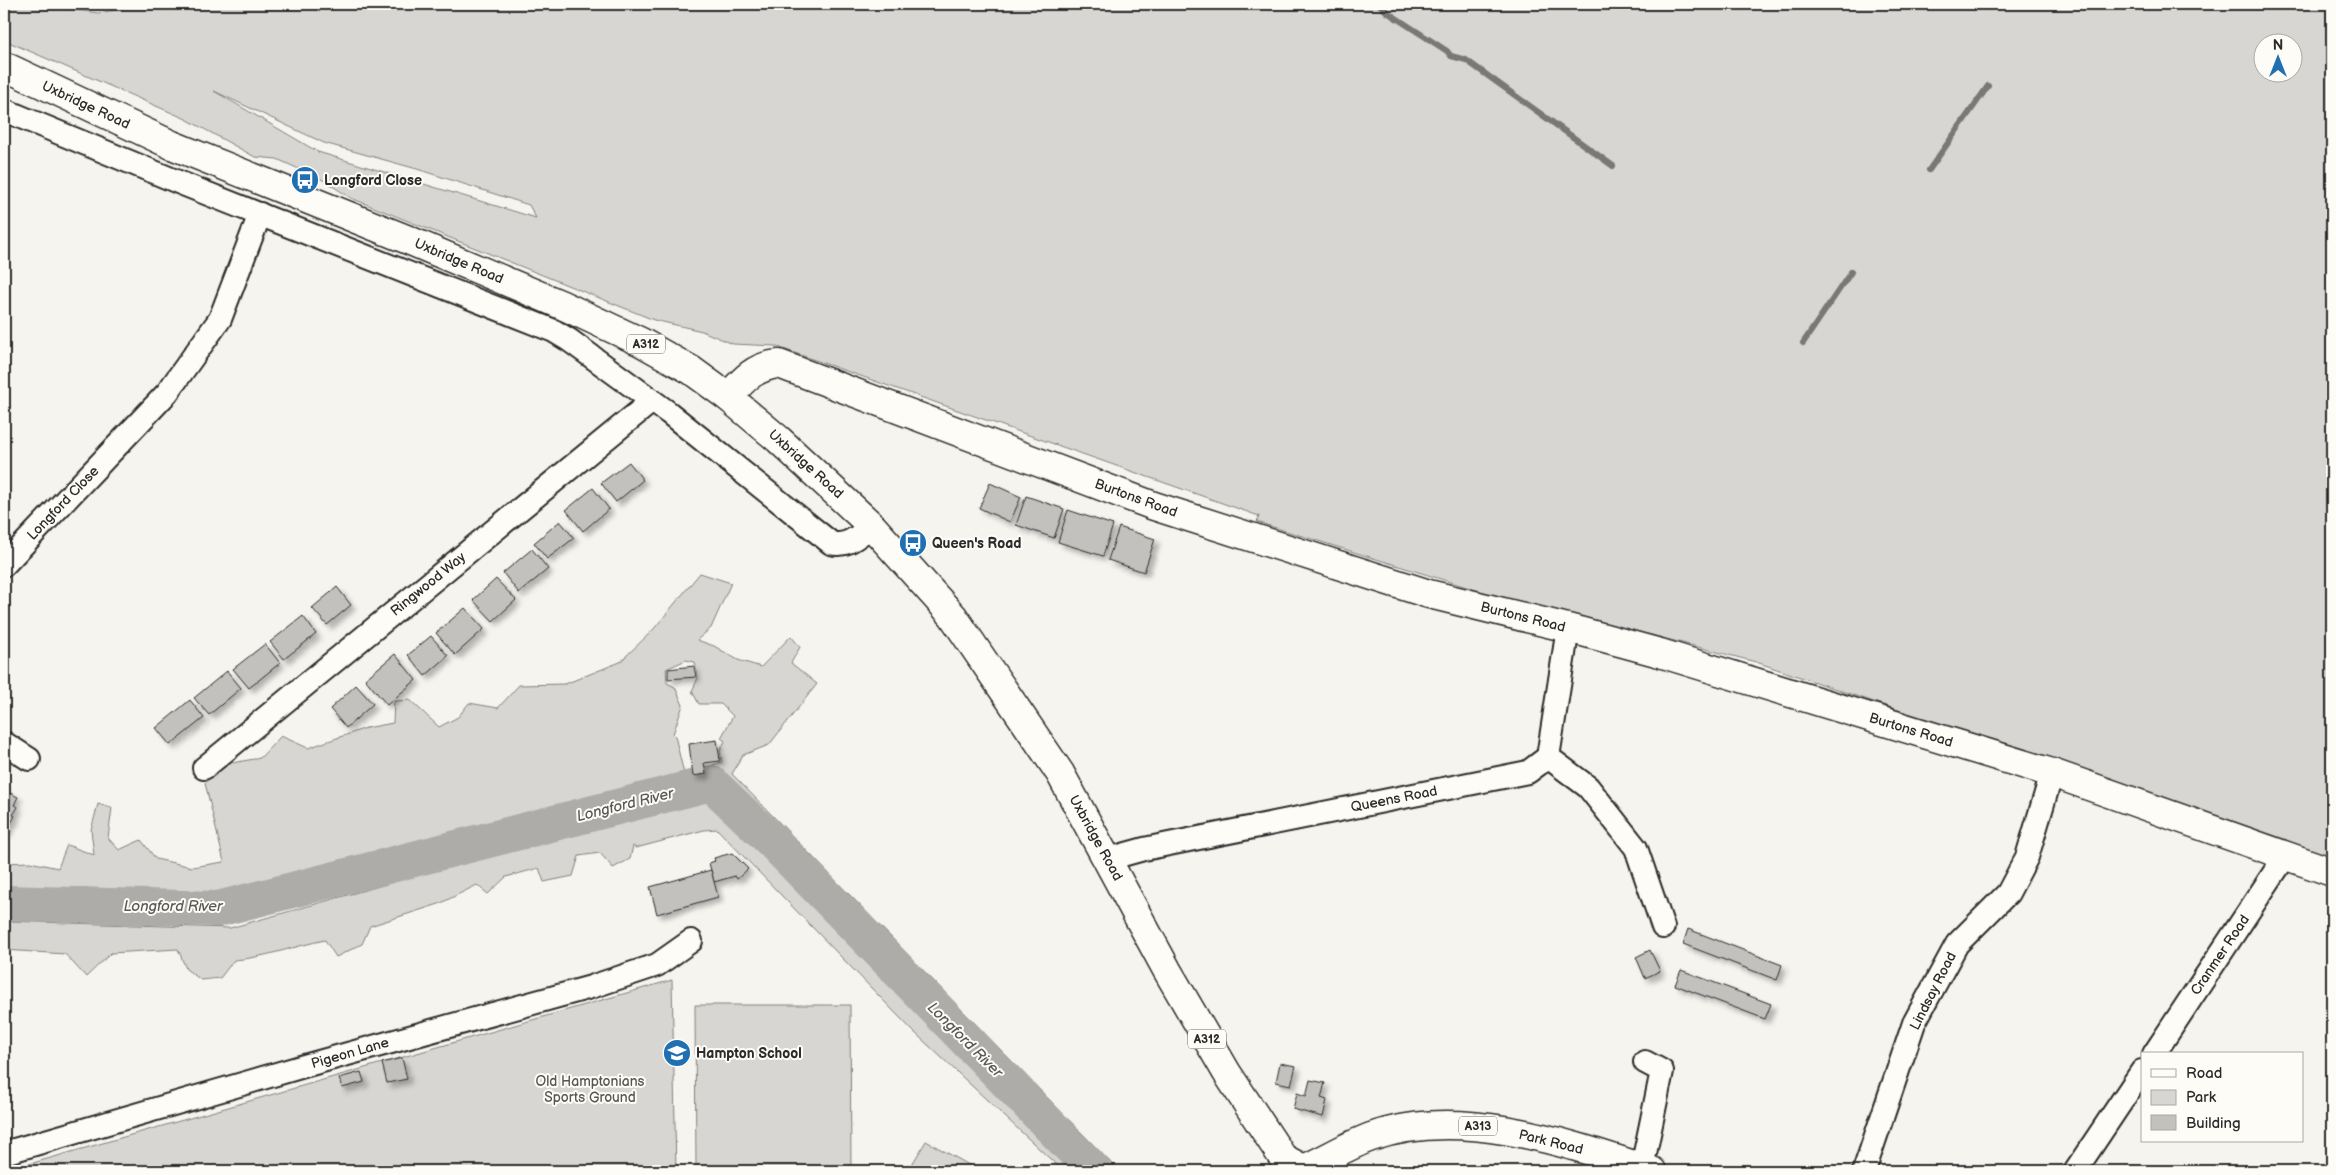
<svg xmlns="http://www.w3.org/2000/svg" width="2336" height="1175" font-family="'Balsamiq Sans',sans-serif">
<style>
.green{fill:#d7d6d2;stroke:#81807e;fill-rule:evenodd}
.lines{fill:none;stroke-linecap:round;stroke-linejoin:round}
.stream{stroke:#797877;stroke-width:6}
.river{stroke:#adaca9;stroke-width:36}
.building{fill:#c2c1be;stroke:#2b2b2b;filter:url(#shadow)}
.street-casing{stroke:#2b2b2b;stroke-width:26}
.secondary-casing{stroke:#2b2b2b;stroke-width:31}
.primary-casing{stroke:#2b2b2b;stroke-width:31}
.street{stroke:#fdfcf7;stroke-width:22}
.secondary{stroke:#fdfcf7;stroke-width:28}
.primary{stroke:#fdfcf7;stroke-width:28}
.labels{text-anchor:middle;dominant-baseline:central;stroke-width:4;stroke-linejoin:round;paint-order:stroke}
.shield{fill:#fdfcf7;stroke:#6a6a68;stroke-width:1}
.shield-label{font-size:12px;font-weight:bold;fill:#2b2b2b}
.street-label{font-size:14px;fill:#2b2b2b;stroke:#fdfcf7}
.poi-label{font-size:14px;font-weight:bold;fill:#2b2b2b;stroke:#fdfcf7;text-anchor:start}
.park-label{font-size:14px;fill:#565655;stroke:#fdfcf7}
.water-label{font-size:15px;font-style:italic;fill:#585857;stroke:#fdfcf7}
</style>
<defs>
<filter id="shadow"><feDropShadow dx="4.5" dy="4.5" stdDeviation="2.5" flood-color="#0004"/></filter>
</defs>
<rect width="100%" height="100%" fill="#f5f4ef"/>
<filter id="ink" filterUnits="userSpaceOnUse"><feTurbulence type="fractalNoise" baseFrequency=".02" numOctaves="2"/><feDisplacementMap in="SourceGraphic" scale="10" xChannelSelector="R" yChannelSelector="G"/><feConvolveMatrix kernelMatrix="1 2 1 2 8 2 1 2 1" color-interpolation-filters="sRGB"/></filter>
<g filter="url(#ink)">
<g class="green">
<path d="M4 4H30L98 13 153 4H2332V860L2184 807 1756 662 1473 589 1257 522 1259 516 775 346 733 344 702 331 654 320 351 198 323 180 277 159 255 157 186 119 4 40ZM2264 42H2294V72H2264ZM214 91 324 143 417 169 529 205 536 218 318 152Z"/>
<path d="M700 573 731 583 711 628 697 640 714 646 738 660 761 667 791 636 800 647 791 663 817 684 769 745 743 755 732 774 1119 1171H1063L912 1030 717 829 704 830 636 848 633 846 630 859 613 868 600 853 579 856 573 876 544 882 539 868 506 877 488 894 477 885 439 904 370 926 362 944 336 957 325 940C295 946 263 958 234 960L220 978 201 980 186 969 178 949 111 953 86 977 65 954 4 950V921L230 928 654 809 709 791 732 809 741 802 708 776 706 767 722 762 720 751 725 741 721 738 733 716 721 704H699L692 691 698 678 695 662 686 660 666 669 667 683 675 687 683 705 673 734 675 736 685 778 634 791 609 794 224 901 4 894V863L30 862 58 868 67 845 94 855 91 830 98 804 112 808 108 838 119 850 141 840 156 859 192 867 224 862 205 783 220 765 260 758 281 736 308 748 366 728 393 723 394 701 410 700 439 727 458 717 469 703 498 708 519 685 565 684 620 662 653 630Z"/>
<polygon points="672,980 676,1171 5,1171"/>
<polygon points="695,1005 850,1005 851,1171 696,1171"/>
<polygon points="926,1141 980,1171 908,1171"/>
</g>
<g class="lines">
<g class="stream">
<polyline points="1379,4 1387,12 1447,51 1451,56 1466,60 1613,166"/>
<polyline points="1929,170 1988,86"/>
<polyline points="1803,343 1851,272"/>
</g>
<polyline class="river" points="4,903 218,909 711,783 770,839 1094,1171"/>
</g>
<g class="building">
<polygon points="629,462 643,480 616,502 601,483"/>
<polygon points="990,483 1021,497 1010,522 979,508"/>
<polygon points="593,488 609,509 583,531 566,510"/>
<polygon points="1026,496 1064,509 1054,538 1016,525"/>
<polygon points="1068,510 1113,525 1103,556 1058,542"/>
<polygon points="560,521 574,538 547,559 534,543"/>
<polygon points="1119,527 1155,539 1144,572 1108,560"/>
<polygon points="532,549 548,569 519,593 503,573"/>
<polygon points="496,579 516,600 493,621 473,600"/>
<polygon points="337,587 351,605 327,625 312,608"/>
<polygon points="465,608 484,629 455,655 436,633"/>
<polygon points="303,616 316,634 284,659 270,642"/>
<polygon points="431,636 448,656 425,676 408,655"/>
<polygon points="265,644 280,663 249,688 233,669"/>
<polygon points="395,654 416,680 387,705 365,679"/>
<polygon points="694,666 696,677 668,679 668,669"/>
<polygon points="227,671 241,688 209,715 194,698"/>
<polygon points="356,685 373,704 346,728 330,709"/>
<polygon points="190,700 204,718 170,745 156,728"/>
<polygon points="717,740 720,761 704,763 706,774 693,776 689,744"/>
<polygon points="4,790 18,797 14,805 18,807 13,815 15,816 6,832 4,831"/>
<polygon points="732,853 748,869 737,879 735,876 714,882 709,863 715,861 714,858"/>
<polygon points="711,870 718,897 657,914 650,887"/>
<polygon points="1688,929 1782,965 1777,980 1683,944"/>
<polygon points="1650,950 1660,971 1645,978 1636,957"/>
<polygon points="1681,970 1771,1004 1765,1019 1675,985"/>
<polygon points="402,1058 407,1079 387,1083 382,1063"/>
<polygon points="1280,1063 1296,1066 1291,1085 1276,1082"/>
<polygon points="361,1072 364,1082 342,1088 339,1078"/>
<polygon points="1310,1080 1325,1083 1321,1098 1327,1100 1323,1117 1293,1109 1297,1093 1306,1096"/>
</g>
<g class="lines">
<defs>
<g id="street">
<path d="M4 110 183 184 554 331 569 340 669 413 831 543C847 548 859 535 872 526"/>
<polyline points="4,565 167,393 220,319 260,214"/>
<polyline points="4,743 29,759"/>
<polyline points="1548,757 1588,787 1636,848 1663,927"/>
<polyline points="204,768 652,401"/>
<polyline points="1108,859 1144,849 1528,772 1548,757 1568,628"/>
<polyline points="2154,1054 2286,855"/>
<polyline points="4,1153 304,1066 591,987 657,965 691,941"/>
<polyline points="1642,1168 1662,1071 1645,1062"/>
<polyline points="1864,1171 1914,1023 1957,944 2008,893 2027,857 2052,773"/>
<polyline points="2075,1171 2142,1071"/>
</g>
<path id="secondary" d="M728 397C743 380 755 366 779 364L1154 506 1429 594 1568 628 1660 653 2052 773 2332 872"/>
<g id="primary">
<polyline points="4,66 172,145 406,239 562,305 641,342 691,370 728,397 778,439 872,526 953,616 1060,773 1167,970 1227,1073 1283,1158 1296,1165"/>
<path d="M1306 1168C1328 1158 1349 1145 1371 1137 1460 1105 1567 1143 1652 1171"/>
</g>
</defs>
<use href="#street" class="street-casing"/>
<use href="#secondary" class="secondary-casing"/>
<use href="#primary" class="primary-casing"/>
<use href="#street" class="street"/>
<use href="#secondary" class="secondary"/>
<use href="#primary" class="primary"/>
</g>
</g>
<defs>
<symbol id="bus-disc" viewBox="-11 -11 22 22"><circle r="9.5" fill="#1f6fb2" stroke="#fdfcf7"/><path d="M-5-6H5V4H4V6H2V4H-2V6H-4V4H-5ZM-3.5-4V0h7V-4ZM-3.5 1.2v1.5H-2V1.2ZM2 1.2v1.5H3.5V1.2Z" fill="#fff"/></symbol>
<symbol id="school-disc" viewBox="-11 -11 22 22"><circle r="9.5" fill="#1f6fb2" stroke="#fdfcf7"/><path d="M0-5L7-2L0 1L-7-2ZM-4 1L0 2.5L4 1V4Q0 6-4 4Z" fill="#fff"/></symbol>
</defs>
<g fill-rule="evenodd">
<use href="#bus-disc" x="289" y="164" width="32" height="32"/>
<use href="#bus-disc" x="897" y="527" width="32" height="32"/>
<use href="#school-disc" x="661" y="1037" width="32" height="32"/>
</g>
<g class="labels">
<g class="shield">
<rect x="627" y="334.5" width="38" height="19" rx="4"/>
<rect x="1188" y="1029.5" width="38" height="19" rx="4"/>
<rect x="1459" y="1116.5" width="38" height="19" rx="4"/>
</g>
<g class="shield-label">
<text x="646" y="344">A312</text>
<text x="1207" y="1039">A312</text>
<text x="1478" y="1126">A313</text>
</g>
<g class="street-label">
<text transform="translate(86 105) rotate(25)">Uxbridge Road</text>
<text transform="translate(459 261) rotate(23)">Uxbridge Road</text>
<text transform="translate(806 464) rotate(42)">Uxbridge Road</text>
<text transform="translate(1136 498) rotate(20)">Burtons Road</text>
<text transform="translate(63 503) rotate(-46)">Longford Close</text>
<text transform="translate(428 584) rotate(-39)">Ringwood Way</text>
<text transform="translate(1523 617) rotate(14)">Burtons Road</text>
<text transform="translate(1911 730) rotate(17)">Burtons Road</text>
<text transform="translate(1394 799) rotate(-11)">Queens Road</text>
<text transform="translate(1096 838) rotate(61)">Uxbridge Road</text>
<text transform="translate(2220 955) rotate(-56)">Cranmer Road</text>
<text transform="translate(1933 991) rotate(-63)">Lindsay Road</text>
<text transform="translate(350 1053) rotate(-16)">Pigeon Lane</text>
<text transform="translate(1551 1142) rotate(14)">Park Road</text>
</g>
<g class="poi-label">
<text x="324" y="180">Longford Close</text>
<text x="932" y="543">Queen's Road</text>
<text x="696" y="1053">Hampton School</text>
</g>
<g class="park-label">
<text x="590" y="1081">Old Hamptonians<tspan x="590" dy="16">Sports Ground</tspan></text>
</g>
<g class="water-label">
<text transform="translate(625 805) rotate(-14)">Longford River</text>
<text x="173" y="906">Longford River</text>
<text transform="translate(965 1040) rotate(45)">Longford River</text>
</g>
</g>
<rect width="2336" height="1175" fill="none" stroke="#fdfcf7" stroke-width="20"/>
<rect x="10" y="10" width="2316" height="1155" fill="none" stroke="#2b2b2b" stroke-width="2" filter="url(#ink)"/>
<rect x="2141" y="1052" width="162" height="90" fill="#fdfcf7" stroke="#a9a8a5"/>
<rect x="2151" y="1069" width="25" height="8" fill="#fdfcf7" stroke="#a9a8a5"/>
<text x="2186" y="1078" font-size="15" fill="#2b2b2b">Road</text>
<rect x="2151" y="1090" width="25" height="15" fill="#d7d6d2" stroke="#a9a8a5"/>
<text x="2186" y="1102" font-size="15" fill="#2b2b2b">Park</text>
<rect x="2151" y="1115" width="25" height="15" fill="#c2c1be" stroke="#a9a8a5"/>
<text x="2186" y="1128" font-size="15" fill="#2b2b2b">Building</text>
<g transform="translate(2278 58)"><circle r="24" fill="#fdfcf7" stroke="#a9a8a5"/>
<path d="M0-4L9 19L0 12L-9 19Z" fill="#1f6fb2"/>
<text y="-8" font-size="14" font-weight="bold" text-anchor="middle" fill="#2b2b2b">N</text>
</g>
</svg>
